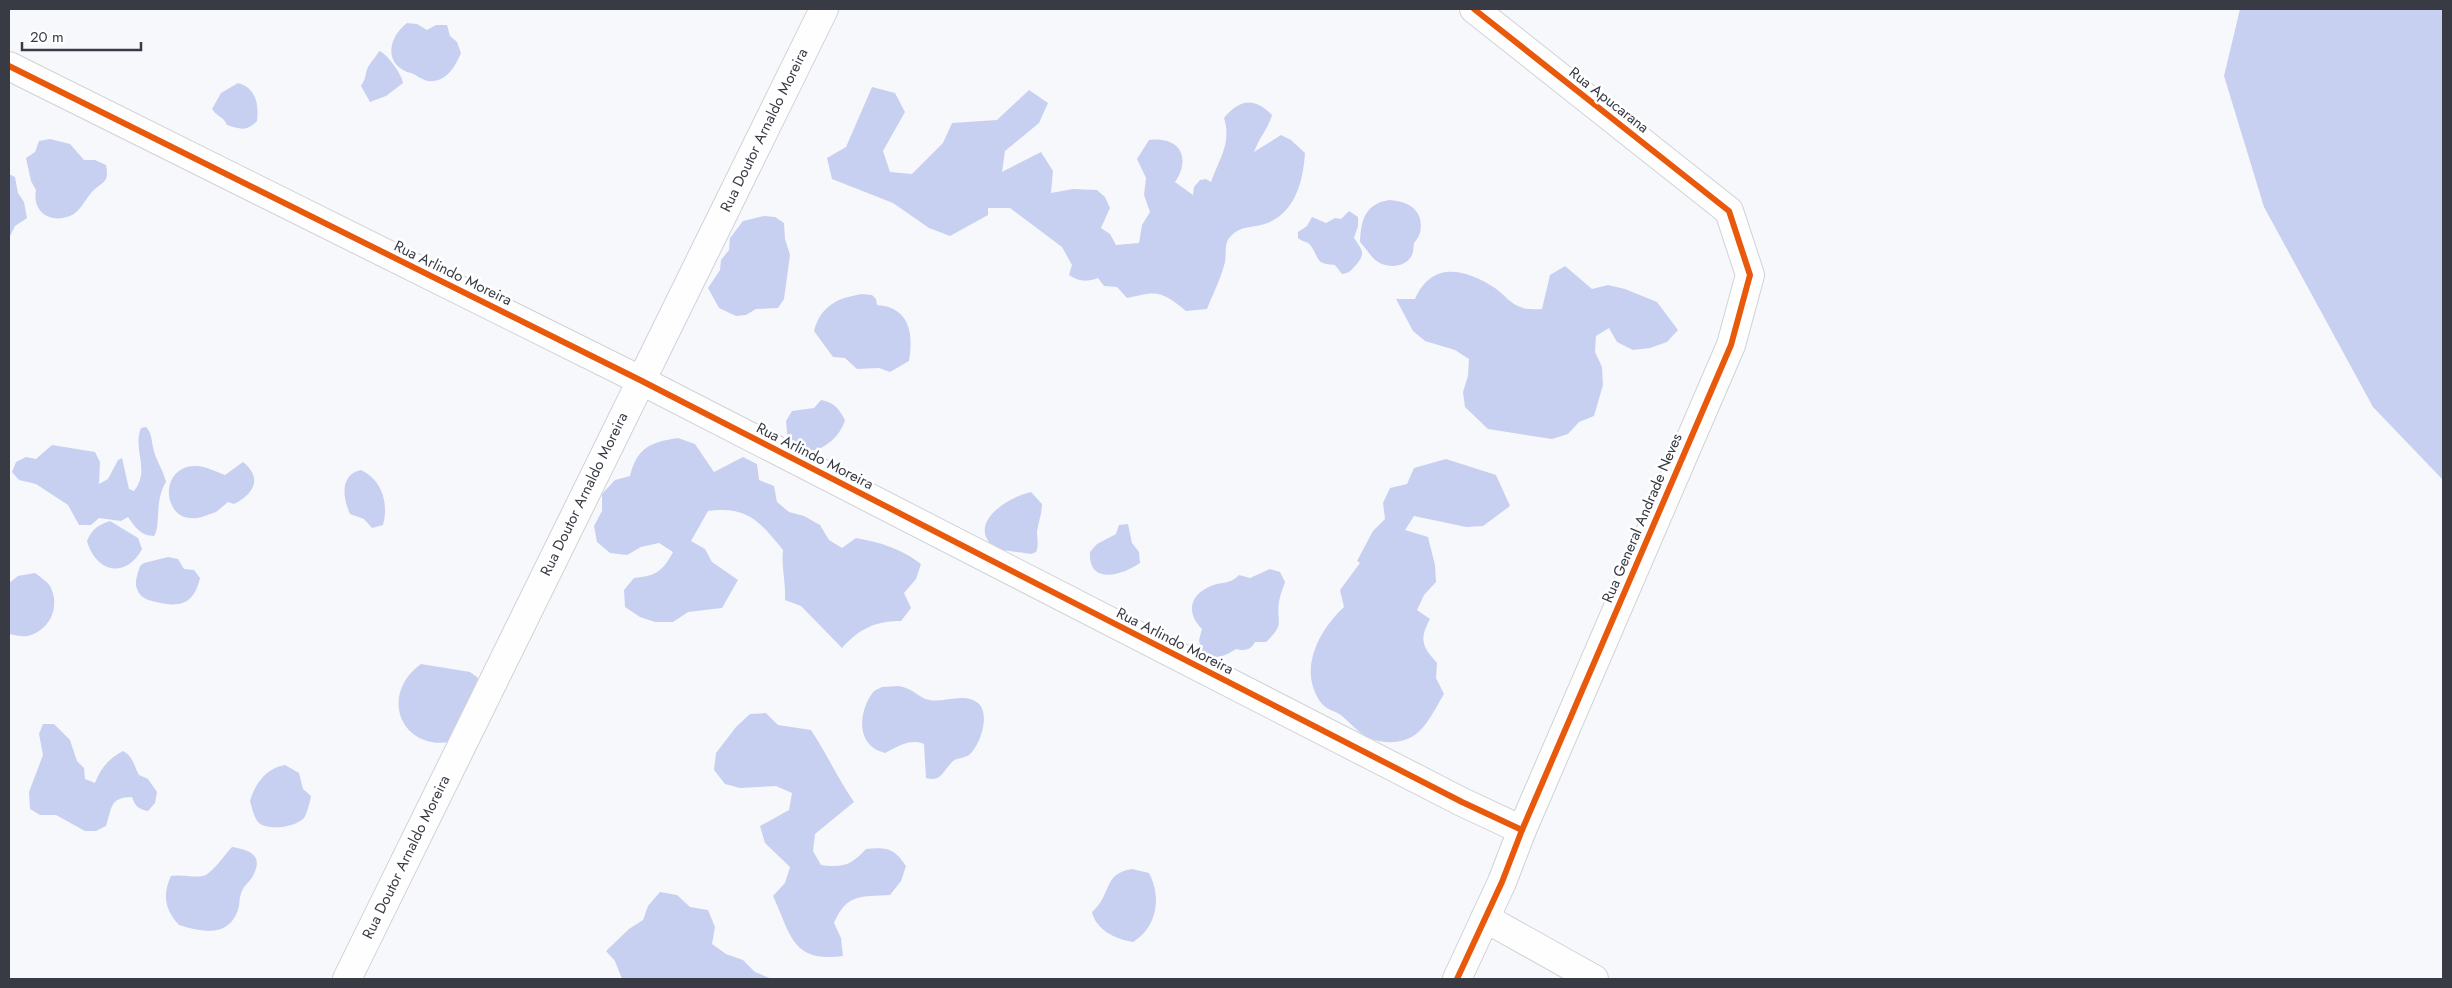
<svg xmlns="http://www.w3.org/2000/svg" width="2452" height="988" font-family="Jost,sans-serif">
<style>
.forest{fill:#c8d0f1}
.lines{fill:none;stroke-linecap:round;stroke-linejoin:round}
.minor-casing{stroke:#d0d2d8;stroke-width:30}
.minor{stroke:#fefefe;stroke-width:28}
.cycleway-casing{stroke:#fff;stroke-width:9}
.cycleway{stroke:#e8590c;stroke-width:6}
.labels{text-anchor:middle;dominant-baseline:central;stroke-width:5;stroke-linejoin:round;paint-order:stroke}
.street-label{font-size:15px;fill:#383b44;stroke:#fff}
</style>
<rect width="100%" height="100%" fill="#f7f8fb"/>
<g class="forest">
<polygon points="2240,9 2443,9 2443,480 2373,407 2264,207 2224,76"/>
<path d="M407 23 417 24 427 30 436 25H447L450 36 457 42 461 53C455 67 446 83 428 81 422 80 417 75 411 73 386 67 385 40 407 23Z"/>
<path d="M379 51C386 52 403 76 403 83L386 96 370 102 361 86C367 76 364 77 368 67 370 63 376 57 379 51Z"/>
<path d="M238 83C256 88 259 104 257 121 247 132 240 129 227 125 224 117 216 116 212 109L221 93Z"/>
<path d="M872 87 895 93 905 112 883 151 890 172 912 174 943 143 952 123 997 120 1029 90 1048 103 1039 123 1005 151 1002 172 1041 152 1053 171 1051 193 1073 189 1097 190 1105 197 1110 208 1101 228 1110 234 1116 245 1139 243 1142 225 1150 212 1144 195 1146 178 1137 159 1149 140C1179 136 1192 157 1175 182L1193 195 1194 187 1200 180 1206 179 1211 182C1219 159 1232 143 1224 118 1240 99 1254 97 1272 115 1268 129 1259 138 1254 152L1281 135 1291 140 1305 153C1303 183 1294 217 1261 225 1252 227 1240 227 1233 234 1223 242 1227 251 1225 262 1221 278 1213 294 1207 309L1186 311C1160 290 1158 291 1127 298L1117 287 1104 286 1098 278C1087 282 1079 282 1069 275L1072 265 1062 247 1010 208H988V215L950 236 929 228 893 203 832 179 827 158 846 147Z"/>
<path d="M50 139 70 144 84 160H95L106 165C110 185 101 181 91 193 85 200 80 212 70 216 49 224 32 211 36 190L31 181 26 158 35 152 39 141Z"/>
<polygon points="9,174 15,177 18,193 24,202 27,218 15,226 9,238"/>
<path d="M1389 200C1408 201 1425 210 1420 233 1419 237 1416 240 1414 243 1413 247 1414 251 1412 255 1406 268 1386 269 1375 260 1370 255 1365 247 1360 242 1361 220 1365 204 1389 200Z"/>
<path d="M1349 211 1358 217V226L1354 238C1363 251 1366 254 1355 266 1350 271 1350 273 1342 274L1335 265C1315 264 1320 259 1311 246 1308 241 1302 242 1298 238V232L1307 226 1312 217 1326 223 1335 218 1341 219Z"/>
<polygon points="764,216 775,217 784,223 785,239 790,255 784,299 778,308 756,309 746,315 736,316 719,308 708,288 720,270 721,260 729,250 730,238 743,221"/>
<path d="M1565 266 1592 289 1608 285 1625 289 1657 302 1678 330 1667 342 1650 348 1633 350 1617 342 1609 328 1596 336 1595 352 1602 367 1603 385 1594 416 1579 422 1568 434 1552 439 1488 429 1465 407 1463 392 1468 376 1469 359 1455 350 1425 341 1413 331 1396 299H1415C1432 260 1466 269 1495 288 1505 295 1510 304 1523 308 1528 310 1536 309 1542 309L1550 275Z"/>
<path d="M862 294 872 295 876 299 877 305C909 307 914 333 909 361L890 372 879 368 857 369 845 358 833 357 814 331C821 305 838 298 862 294Z"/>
<path d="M821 400C834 402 839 409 845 420 841 435 824 452 806 451 800 451 793 445 788 442L786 421 792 411 814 408Z"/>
<path d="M146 427C152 433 151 439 153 447 155 459 163 469 166 482 154 501 161 527 154 536 141 536 135 527 128 517L121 521 99 518 91 525H79L68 505 36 484 19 480 12 472 16 462 26 457 36 459 52 445 95 452 100 462 99 484 108 479 118 460 122 458 129 489 134 491C151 469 132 451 141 428Z"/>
<path d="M678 438 695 444 714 472 743 457 757 464 759 480 774 486 777 502 789 512 804 516 820 525 829 540 842 548 856 538C880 542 902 549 921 564L916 579 904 593 911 608 901 621C875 621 859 629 842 648L801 606 785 600C786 582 781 567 783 550 759 521 748 506 708 511L691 541 705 549 712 562 738 580 722 608 688 612 673 622H655L640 617 625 607 624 590 634 578C656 576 663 571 673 552L659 543 641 547 627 555 610 553 597 542 594 526 602 511V494L615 480 630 476C637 448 650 442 678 438Z"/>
<path d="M1446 459 1496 475 1510 506 1483 526 1466 527 1414 516 1405 530 1428 537 1435 565 1436 582 1424 595 1417 610 1430 619C1419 640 1422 646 1437 663L1436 678 1444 694C1436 707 1428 725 1416 734 1402 745 1379 744 1365 736 1356 730 1349 722 1342 716 1336 711 1327 710 1322 704 1297 672 1318 631 1344 607L1340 590 1360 563 1357 561 1373 531 1385 519 1383 503 1390 488 1407 484 1414 468Z"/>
<path d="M243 462C263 478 254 494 234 504L228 502C224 505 220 509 216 512 212 514 206 515 202 517 161 528 157 465 196 466 206 466 216 472 225 475Z"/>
<path d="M361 470C382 480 389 503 383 525L372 528 364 519 350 514C343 498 339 475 361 470Z"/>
<path d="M1031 492 1042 504C1042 514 1038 523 1037 532 1037 539 1039 545 1036 552L1031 554 996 549C964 524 1008 497 1031 492Z"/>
<path d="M110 521 138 538 142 549C126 579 96 573 87 541 92 529 98 525 110 521Z"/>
<path d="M1128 524 1132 543 1139 552 1140 563C1123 575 1088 586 1090 552L1097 544 1116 534 1119 525Z"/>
<path d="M168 557 178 559 184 569 194 570 200 578C194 604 180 608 156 602 148 600 140 598 137 589 134 582 138 573 140 566L144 563Z"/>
<path d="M1270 569 1280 572 1285 582C1283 588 1280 595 1279 602 1276 623 1286 623 1266 642H1255C1251 650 1245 651 1236 649 1226 656 1211 662 1201 652L1199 640 1202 629C1186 613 1189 595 1211 586 1223 581 1229 585 1239 575L1250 578Z"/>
<path d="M35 573C40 577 47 581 50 586 61 607 50 630 28 636 22 637 15 635 9 634V583L18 576Z"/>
<path d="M421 664 470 672 477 677 484 691 450 742C400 750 379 694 421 664Z"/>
<path d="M898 686C913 688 919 698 929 700 944 703 964 692 978 703 991 714 980 746 969 755 963 759 957 757 952 762 942 772 942 782 926 778L924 744C910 738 897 747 885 753 855 746 858 711 874 691L882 687Z"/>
<path d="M766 713 778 725 811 730C827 754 838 779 854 802L815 834 813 851 821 865C844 868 851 865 866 849 887 847 894 848 906 866L901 881 890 895C861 897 847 893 834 923L841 938 843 956C792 963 791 935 773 896L785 883 790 867 765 843 760 826 789 810 792 793 776 786 740 788 725 784 714 770 716 753 736 727 750 714Z"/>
<path d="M43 724H54L70 740 77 761 84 768 85 779 95 783C101 768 108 759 123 751 133 756 134 766 139 775L148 779 157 792 155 803 148 811C138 809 135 806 132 797 109 797 112 809 106 826L96 831H85L56 815H40L30 809 29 792 43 755 39 734Z"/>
<path d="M285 765 299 773 303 789 311 796C310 802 307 814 304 818 296 827 269 831 259 823 254 818 252 808 250 801 255 784 266 768 285 765Z"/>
<path d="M232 847C252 850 265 857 251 879 248 883 244 886 242 891 239 897 240 904 238 910 228 938 202 932 179 925 165 910 162 895 171 876 182 874 193 878 203 876 212 874 225 854 232 847Z"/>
<path d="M1132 869 1149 873C1162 898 1157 927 1133 942 1115 939 1096 930 1092 912 1113 893 1102 874 1132 869Z"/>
<polygon points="660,892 677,895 690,907 708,910 715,927 712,944 726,954 743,960 755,972 772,979 622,979 615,961 606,951 629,929 643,920 648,906"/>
</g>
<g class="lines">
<defs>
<g id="minor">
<polyline points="9,66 640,380 1462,802 1522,830"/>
<polyline points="1485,918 1594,979"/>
<polyline points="347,979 824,9"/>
<polyline points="1457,979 1502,882 1522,830 1731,345 1750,275 1729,211 1474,9"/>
</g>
</defs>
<use href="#minor" class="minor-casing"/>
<use href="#minor" class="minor"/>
<defs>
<g id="cycleway">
<polyline points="9,66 640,380 1462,802 1522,830"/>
<polyline points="1457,979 1502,882 1522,830 1731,345 1750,275 1729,211 1474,9"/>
</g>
</defs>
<use href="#cycleway" class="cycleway-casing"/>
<use href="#cycleway" class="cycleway"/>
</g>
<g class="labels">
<g class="street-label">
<text transform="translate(1609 100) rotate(38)">Rua Apucarana</text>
<text transform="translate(764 130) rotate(-64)">Rua Doutor Arnaldo Moreira</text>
<text transform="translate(453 273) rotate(26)">Rua Arlindo Moreira</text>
<text transform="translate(815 456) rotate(27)">Rua Arlindo Moreira</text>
<text transform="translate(584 494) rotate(-64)">Rua Doutor Arnaldo Moreira</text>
<text transform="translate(1642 518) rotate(-67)">Rua General Andrade Neves</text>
<text transform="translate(1175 641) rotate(27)">Rua Arlindo Moreira</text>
<text transform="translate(406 857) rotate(-64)">Rua Doutor Arnaldo Moreira</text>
</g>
</g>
<rect width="2452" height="988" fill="none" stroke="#383b44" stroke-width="20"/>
<path d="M22 42v8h119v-8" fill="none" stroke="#383b44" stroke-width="2.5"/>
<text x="30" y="42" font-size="15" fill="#383b44" stroke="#ffffff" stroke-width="4" paint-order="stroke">20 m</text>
</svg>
